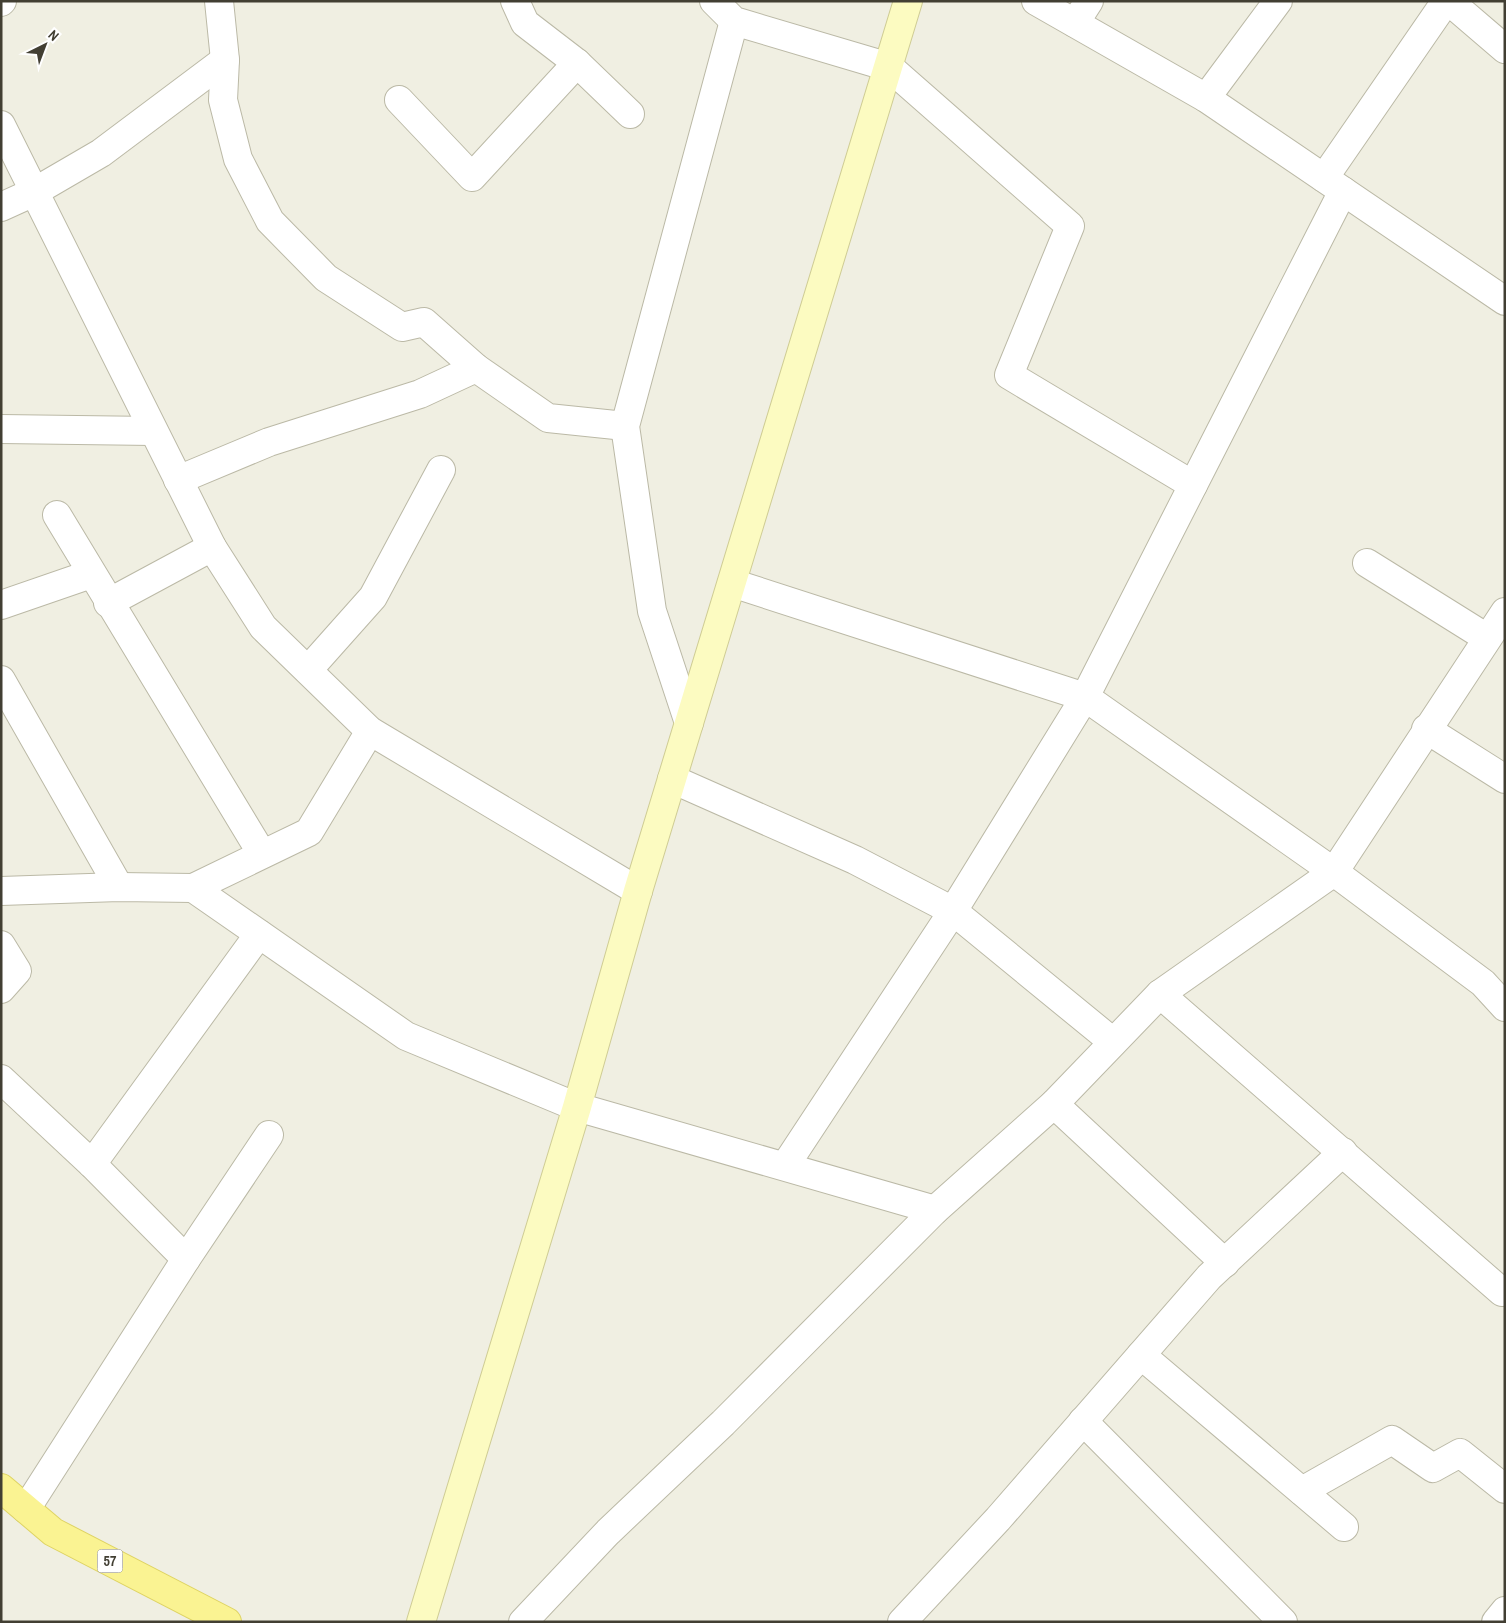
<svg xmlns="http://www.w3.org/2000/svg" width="1506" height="1623" font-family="'Archivo Narrow',sans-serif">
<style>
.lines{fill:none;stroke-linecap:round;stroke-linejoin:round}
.street-casing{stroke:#bbb9a6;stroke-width:30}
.secondary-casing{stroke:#cfcc94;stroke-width:30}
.primary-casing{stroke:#ded363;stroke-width:30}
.street{stroke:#fff;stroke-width:28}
.secondary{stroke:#fcfbc1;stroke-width:28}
.primary{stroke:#faf392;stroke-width:28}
.labels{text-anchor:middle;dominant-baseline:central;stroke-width:4;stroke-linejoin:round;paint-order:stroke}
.shield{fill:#fff;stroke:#7b7970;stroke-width:1}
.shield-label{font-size:14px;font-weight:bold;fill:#423f33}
</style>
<rect width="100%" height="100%" fill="#f0efe2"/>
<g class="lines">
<defs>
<g id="street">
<polyline points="219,1 225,60 223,100 238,159 270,221 326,278 402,327 424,322 476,368"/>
<polyline points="515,1 525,23 577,63 630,114"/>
<polyline points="714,1 734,21 889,67 1070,226 1009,375 1193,485"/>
<polyline points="1036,1 1206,98 1505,301"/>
<polyline points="1449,1 1505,49"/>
<polyline points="1,2 2,1"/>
<polyline points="1075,23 1089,1"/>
<polyline points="1206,98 1278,1"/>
<polyline points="399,100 472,177 577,63"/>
<polyline points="1,125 212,547 263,627 370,731 638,891"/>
<polyline points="1324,178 1446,1"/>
<polyline points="1,207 34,192 101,153 225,60"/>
<polyline points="1,429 153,431"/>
<polyline points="178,480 269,442 420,394 476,368 548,418 625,426"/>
<polyline points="57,515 262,854"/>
<polyline points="1367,563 1487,638"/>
<polyline points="732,583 1085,697 1334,872 1483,983 1505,1007"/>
<polyline points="108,603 212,547"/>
<polyline points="1,605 91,574"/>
<polyline points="308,670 373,597 441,470"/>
<polyline points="1,680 119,887"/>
<polyline points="689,723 652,611 625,426 734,21"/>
<polyline points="1426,729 1505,779"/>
<polyline points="672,779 855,860 953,911 1113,1042"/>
<polyline points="193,888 406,1036 577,1107 935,1210"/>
<polyline points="1,891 119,887 193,888 309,832 370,731"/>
<polyline points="1,945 17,971 1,989"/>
<polyline points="1160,994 1502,1292"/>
<polyline points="1,1079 92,1164 186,1259"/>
<polyline points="1054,1104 1225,1263"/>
<polyline points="92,1164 259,934"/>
<polyline points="785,1166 953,911 1085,697 1343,191"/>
<polyline points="1141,1355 1344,1527"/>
<polyline points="1083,1421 1283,1622"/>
<polyline points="1302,1491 1392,1440 1433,1468 1460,1453 1505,1489"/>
<polyline points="26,1509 186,1259 269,1135"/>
<polyline points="523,1622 608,1532 723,1423 935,1210 1054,1104 1160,994 1334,872 1505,612"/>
<polyline points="902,1622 998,1519 1209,1277 1343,1152"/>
<polyline points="1496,1622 1505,1611"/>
</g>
<polyline id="secondary" points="421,1622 577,1107 638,891 908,1"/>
<polyline id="primary" points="1,1488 53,1532 227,1622"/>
</defs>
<use href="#street" class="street-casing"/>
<use href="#secondary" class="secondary-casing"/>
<use href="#primary" class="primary-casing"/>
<use href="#street" class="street"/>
<use href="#secondary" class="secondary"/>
<use href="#primary" class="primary"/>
</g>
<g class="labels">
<rect class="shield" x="97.5" y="1549.5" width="25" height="23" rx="4"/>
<g class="shield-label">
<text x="110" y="1561">57</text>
</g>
</g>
<rect width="1506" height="1623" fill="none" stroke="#423f33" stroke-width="5"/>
<g transform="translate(45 45) rotate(42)" stroke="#ffffff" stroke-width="4" paint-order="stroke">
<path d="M0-4L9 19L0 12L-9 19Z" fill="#423f33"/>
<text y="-8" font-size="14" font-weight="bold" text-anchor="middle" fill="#423f33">N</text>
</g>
</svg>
